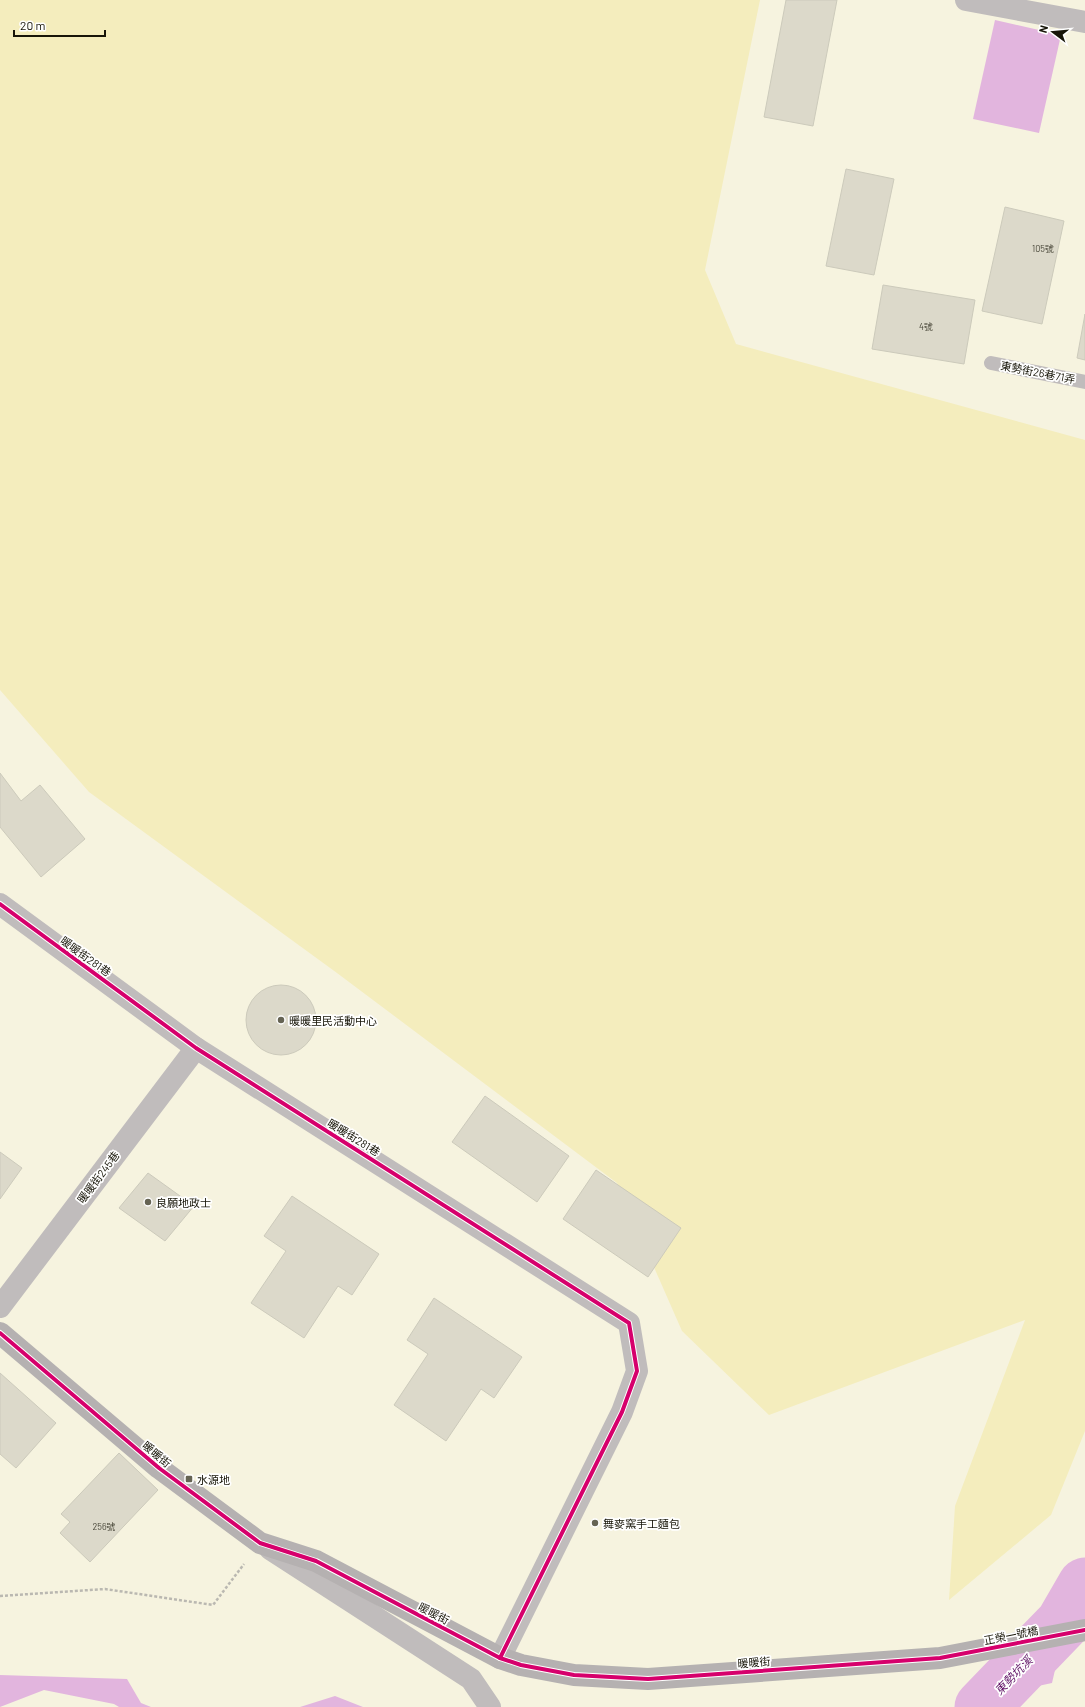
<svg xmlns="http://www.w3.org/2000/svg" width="1085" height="1707" font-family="Barlow,'Noto Sans TC',sans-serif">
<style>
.green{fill:#f4edbd}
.water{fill:#e2b5de}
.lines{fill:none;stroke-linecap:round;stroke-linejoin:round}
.river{stroke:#e2b5de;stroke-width:55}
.building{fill:#dcd9ca;stroke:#cccabb}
.path{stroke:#bab8b1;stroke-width:2.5;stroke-dasharray:3 2;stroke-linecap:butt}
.lane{stroke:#c0bcbc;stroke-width:14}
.street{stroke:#c0bcbc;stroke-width:22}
.secondary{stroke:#b5b1b1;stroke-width:22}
.cycleway-casing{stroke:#fff;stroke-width:6}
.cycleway{stroke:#d6006c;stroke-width:4}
.poi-dot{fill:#656353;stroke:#fff;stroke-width:1.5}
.labels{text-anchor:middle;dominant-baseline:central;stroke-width:3.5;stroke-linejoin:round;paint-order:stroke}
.number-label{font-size:9px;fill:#4a483a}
.street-label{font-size:11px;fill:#171508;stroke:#fff}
.poi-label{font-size:11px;fill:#171508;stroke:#fff;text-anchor:start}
.water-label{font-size:12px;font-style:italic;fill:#631769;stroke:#fff}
</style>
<rect width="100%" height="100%" fill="#f6f3df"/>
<polygon class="green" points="0,0 760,0 705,270 736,344 1085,440 1085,1431 1051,1515 949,1600 955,1506 1025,1320 769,1415 682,1331 617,1183 337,973 89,792 0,690"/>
<g class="water">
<polygon points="995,20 1061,35 1039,133 973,119"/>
<polygon points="1055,1670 1052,1683 1010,1692 998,1707 962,1707 989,1684"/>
<polygon points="0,1675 127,1679 141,1703 151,1707 119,1707 114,1704 44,1690 0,1707"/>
<polygon points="335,1696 363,1707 300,1707"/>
</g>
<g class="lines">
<polyline class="river" points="982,1707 1063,1623 1085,1585"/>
</g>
<g class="building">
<polygon points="786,0 837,0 813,126 764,117"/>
<polygon points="846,169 894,179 874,275 826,266"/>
<polygon points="1005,207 1064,221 1042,324 982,311"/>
<polygon points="883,285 975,300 964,364 872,349"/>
<polygon points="1085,314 1085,360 1077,358"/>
<polygon points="0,773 21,801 40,785 85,839 41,877 0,827"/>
<circle cx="281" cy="1020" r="35"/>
<polygon points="485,1096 569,1156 537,1202 452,1142"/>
<polygon points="0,1152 22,1168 0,1199"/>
<polygon points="596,1170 681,1228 648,1277 563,1219"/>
<polygon points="148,1173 194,1206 165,1241 119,1208"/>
<polygon points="292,1196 379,1254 352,1295 338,1286 304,1338 251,1303 286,1251 264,1236"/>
<polygon points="434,1298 522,1357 494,1398 481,1389 446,1441 394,1405 428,1354 407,1340"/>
<polygon points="0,1373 56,1423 16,1468 0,1454"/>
<polygon points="119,1453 158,1490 90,1562 60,1533 70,1522 61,1514"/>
</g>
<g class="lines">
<polyline class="path" points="0,1596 105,1589 213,1605 244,1564"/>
<polyline class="lane" points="991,363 1085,382"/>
<g class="street">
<polyline points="966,0 1085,22"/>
<polyline points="0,904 196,1048 629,1323 637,1371 622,1412 500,1658"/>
<polyline points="0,1307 196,1048"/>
<polyline points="270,1549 471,1679 490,1707"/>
</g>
<polyline class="secondary" points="0,1333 159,1468 260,1543 316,1561 500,1658 521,1665 574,1675 648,1679 940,1658 1085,1630"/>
<defs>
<g id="cycleway">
<polyline points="0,904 196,1048 629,1323 637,1371 622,1412 500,1658"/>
<polyline points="0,1333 159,1468 260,1543 316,1561 500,1658 521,1665 574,1675 648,1679 940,1658 1085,1630"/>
</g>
</defs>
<use href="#cycleway" class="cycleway-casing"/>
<use href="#cycleway" class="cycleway"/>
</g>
<g class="poi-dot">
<circle cx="281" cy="1020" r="4"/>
<circle cx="148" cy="1202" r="4"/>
<rect x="185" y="1475" width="8" height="8" rx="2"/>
<circle cx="595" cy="1523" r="4"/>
</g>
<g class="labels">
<g class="number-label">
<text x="1043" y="248">105號</text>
<text x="926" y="326">4號</text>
<text x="104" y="1526">256號</text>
</g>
<g class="street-label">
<text transform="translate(1038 372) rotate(11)">東勢街26巷71弄</text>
<text transform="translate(86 956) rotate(36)">暖暖街281巷</text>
<text transform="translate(354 1137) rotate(32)">暖暖街281巷</text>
<text transform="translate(98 1177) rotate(-53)">暖暖街245巷</text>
<text transform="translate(157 1454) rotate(40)">暖暖街</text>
<text transform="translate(434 1613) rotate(28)">暖暖街</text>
<text transform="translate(1011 1635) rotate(-11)">正榮一號橋</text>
<text transform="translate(754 1662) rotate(-4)">暖暖街</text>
</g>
<g class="poi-label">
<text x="289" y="1020">暖暖里民活動中心</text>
<text x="156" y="1202">良願地政士</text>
<text x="197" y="1479">水源地</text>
<text x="603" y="1523">舞麥窯手工麵包</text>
</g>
<g class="water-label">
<text transform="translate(1013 1675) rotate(-46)">東勢坑溪</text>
</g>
</g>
<g transform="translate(1053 32) rotate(286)" stroke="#ffffff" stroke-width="3" paint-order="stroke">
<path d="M0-3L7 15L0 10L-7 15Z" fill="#171508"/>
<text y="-6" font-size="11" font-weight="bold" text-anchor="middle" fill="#171508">N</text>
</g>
<path d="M14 30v6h91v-6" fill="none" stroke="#171508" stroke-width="2"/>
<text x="20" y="30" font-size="12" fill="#171508" stroke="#ffffff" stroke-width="3" paint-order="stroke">20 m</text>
</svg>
